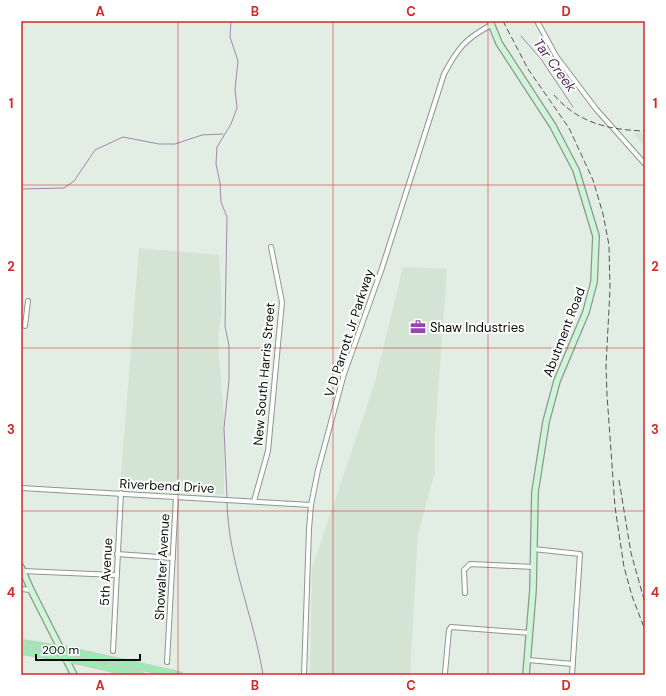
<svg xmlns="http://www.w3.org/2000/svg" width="666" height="696" font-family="'DM Sans',sans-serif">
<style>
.built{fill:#d3e4d5}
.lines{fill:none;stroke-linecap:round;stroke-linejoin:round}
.stream{stroke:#a388ad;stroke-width:1}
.street-casing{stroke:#8c978e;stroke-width:6}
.secondary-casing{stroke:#8c978e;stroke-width:8}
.primary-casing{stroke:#c9cac9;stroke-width:8}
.street{stroke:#fff;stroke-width:4}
.secondary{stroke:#cef5d8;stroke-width:5.5}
.primary{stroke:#9cebb2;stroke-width:6}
.rail{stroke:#515752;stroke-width:1;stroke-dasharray:6 3;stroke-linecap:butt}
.grid{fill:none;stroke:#d62828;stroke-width:1;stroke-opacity:0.55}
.labels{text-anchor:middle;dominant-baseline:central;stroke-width:4;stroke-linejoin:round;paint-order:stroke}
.poi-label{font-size:13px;fill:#090d0a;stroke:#fff;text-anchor:start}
.street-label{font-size:13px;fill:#090d0a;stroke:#fff}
.water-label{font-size:14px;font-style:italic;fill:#543061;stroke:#fff}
.neatline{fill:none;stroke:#d62828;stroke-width:1.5}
.grid-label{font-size:13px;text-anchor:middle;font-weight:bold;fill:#d62828}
</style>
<rect width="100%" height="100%" fill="#e2ede4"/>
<g class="built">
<polygon points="645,132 645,148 634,134"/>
<polygon points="139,248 219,255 222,306 218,343 224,418 224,495 120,487"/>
<polygon points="403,267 447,269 435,433 435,472 418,534 410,675 310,675 312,568 375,382"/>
</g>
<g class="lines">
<g class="stream">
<polyline points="521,36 541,59 573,107"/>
<polyline points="21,189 64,188 74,181 95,150 123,137 159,144 175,144 202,135 223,134"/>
<polyline points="227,498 224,428 229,380 229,346 225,326 227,217 221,202 220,183 216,164 217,147 231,124 237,108 235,89 238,61 230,37 231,21"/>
<path d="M227 502C228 561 254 617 263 675"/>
</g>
<defs>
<g id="street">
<polyline points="537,21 556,56 596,109 645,164"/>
<polyline points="25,326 28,301"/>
<polyline points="21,488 311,505"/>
<polyline points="254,501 268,451 282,302 271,247"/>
<polyline points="533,549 580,554 572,675"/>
<polyline points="117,554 173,558"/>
<polyline points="22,571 116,575"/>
<polyline points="21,589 31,590"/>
<polyline points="465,593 464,570 470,564 534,567"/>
<polyline points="113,651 121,493"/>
<polyline points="528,660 573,664"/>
<polyline points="167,662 176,497"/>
<polyline points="445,673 449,630 451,627 530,633"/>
<path d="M304 675 309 529 311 505 318 470 344 374 382 268 444 74C458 48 465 39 491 25"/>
</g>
<g id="secondary">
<polyline points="490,21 499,43 553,126 576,170 596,236 594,282 586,312 557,381 546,422 535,492 533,590 526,675"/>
<polyline points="21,567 31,590 74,675"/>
</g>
<g id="primary">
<polyline points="21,643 61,649 179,675"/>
<polyline points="21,651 66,658 141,675"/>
</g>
</defs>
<use href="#street" class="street-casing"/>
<use href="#secondary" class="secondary-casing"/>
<use href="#primary" class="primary-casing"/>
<use href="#street" class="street"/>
<use href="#secondary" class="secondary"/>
<use href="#primary" class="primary"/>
<g class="rail">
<polyline points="503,21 528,69 569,128 593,180 603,214 609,245 610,289 606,366 607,395 615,507 624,567 632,596 645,630"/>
<path d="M554 95C578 123 609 130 645 131"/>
<polyline points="619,480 631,553 645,603"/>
</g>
</g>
<path class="grid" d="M178 21V675M333 21V675M488 21V675M21 185H645M21 348H645M21 511H645"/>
<defs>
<symbol id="office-bare" viewBox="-9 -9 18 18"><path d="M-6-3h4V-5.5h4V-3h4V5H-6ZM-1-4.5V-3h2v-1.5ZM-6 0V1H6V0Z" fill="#9946b4" stroke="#fff" stroke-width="2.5" paint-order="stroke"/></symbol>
</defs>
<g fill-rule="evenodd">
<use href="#office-bare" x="407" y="316" width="22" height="22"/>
</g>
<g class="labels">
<g class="poi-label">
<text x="430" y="327">Shaw Industries</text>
</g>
<g class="street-label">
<text transform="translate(564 332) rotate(-69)">Abutment Road</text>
<text transform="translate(349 333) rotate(-72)">V D Parrott Jr Parkway</text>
<text transform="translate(264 374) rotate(-85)">New South Harris Street</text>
<text transform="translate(167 486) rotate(3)">Riverbend Drive</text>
<text transform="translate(162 567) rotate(-87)">Showalter Avenue</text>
<text transform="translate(106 572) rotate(-87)">5th Avenue</text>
</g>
<g class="water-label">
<text transform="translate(555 65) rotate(54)">Tar Creek</text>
</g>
</g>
<rect width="666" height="696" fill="none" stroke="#ffffff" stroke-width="44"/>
<path d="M36 654v6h104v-6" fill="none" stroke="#090d0a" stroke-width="2"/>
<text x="42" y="654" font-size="12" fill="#090d0a" stroke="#ffffff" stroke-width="3" paint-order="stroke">200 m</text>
<rect x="22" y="22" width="622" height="652" class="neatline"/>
<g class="grid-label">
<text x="100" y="16">A</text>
<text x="255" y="16">B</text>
<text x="411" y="16">C</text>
<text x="566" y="16">D</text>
<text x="11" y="108">1</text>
<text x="655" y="108">1</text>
<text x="11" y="271">2</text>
<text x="655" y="271">2</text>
<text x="11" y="434">3</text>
<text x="655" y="434">3</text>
<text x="11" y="597">4</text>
<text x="655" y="597">4</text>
<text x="100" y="690">A</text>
<text x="255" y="690">B</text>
<text x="411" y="690">C</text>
<text x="566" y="690">D</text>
</g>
</svg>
